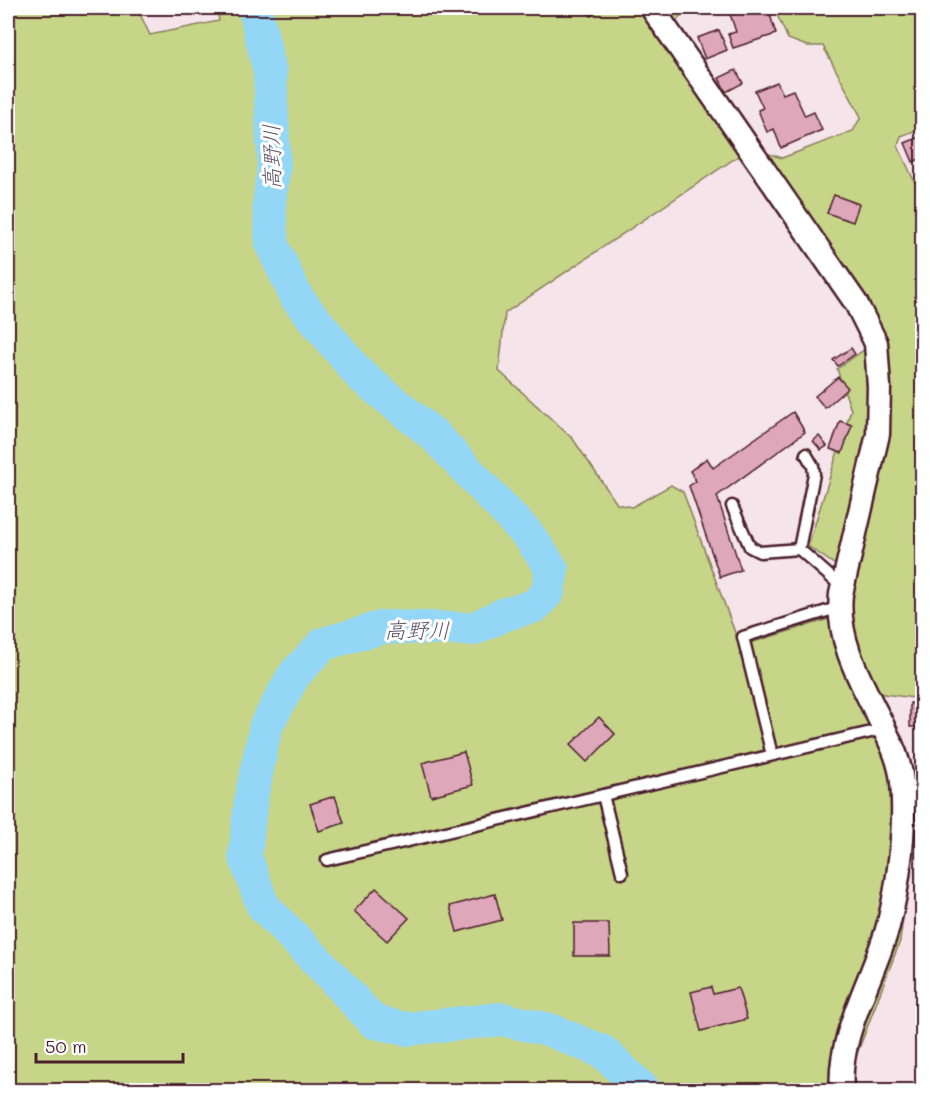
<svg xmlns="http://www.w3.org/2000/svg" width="930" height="1098" font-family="Mali,'Klee One',sans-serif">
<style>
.green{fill:#c7d588;stroke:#887a5a;stroke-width:1.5}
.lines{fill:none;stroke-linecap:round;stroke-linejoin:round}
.river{stroke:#94d6f6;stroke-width:34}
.building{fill:#dfa7ba;stroke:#4a1f2b;stroke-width:1.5}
.service-casing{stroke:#4a1f2b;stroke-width:15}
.minor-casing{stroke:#4a1f2b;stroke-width:27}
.service{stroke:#fff;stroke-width:10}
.minor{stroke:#fff;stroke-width:22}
.labels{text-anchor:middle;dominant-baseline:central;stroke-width:6;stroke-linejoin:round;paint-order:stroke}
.water-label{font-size:22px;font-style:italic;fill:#605668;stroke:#fff}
</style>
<rect width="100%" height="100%" fill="#f5e5ea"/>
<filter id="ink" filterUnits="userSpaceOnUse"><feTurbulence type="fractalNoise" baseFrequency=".0167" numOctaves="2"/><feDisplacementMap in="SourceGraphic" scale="12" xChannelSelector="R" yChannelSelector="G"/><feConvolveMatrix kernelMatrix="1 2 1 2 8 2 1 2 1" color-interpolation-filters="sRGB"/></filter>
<g filter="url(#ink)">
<polygon class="green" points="8,8 137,8 150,35 219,21 217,8 687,8 676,22 766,153 782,158 853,131 861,117 823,46 807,46 788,39 774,8 922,8 922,128 901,136 898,146 922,198 922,699 876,693 847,617 853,566 834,564 808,546 851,410 837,369 879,339 752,147 505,313 499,371 573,439 617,504 632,507 671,485 683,492 740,646 829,619 870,719 907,756 913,837 900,941 852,1067 856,1090 277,1090 265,1087 263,1090 8,1090"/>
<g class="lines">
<polyline class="river" points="255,8 270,73 274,164 269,205 272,245 297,298 360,375 435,436 529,536 552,569 548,592 535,606 505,614 473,629 383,627 323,644 294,675 266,726 251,799 245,856 263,906 325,969 374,1022 406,1029 502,1019 550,1030 603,1052 644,1090"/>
</g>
<g class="building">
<polygon points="584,8 602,8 591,16"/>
<polygon points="728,8 768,8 776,34 733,48 728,34 736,32"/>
<polygon points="719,30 727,50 705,59 697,38"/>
<polygon points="736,70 743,83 726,92 719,78"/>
<polygon points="777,82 783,94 793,90 805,116 814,112 822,130 781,148 774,129 767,132 758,110 763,108 755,91"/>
<polygon points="922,136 922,158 913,162 905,143"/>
<polygon points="834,195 859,204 853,222 827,213"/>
<polygon points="851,348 855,354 838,366 833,360"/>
<polygon points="838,377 848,388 825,408 815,396"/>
<polygon points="793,412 805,432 717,496 741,570 720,577 689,486 696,481 690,471 707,458 713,468"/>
<polygon points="840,421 852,425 842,453 830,449"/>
<polygon points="819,436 827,446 821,450 813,441"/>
<polygon points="910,703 921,704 920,709 922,709 922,727 910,727"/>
<polygon points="599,717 615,734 587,762 570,745"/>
<polygon points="464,752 473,785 431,796 422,763"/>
<polygon points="335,796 344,823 319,831 310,804"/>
<polygon points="376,888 409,918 387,941 354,911"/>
<polygon points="495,894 502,920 457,932 450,906"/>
<polygon points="919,913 922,913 922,934 916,933"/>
<polygon points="574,923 609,923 610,956 574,956"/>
<polygon points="711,987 713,994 738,988 747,1019 701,1031 691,992"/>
</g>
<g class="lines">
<defs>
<g id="service">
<polyline points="806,454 813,466 814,474 799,549 842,587"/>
<polyline points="732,506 750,547 760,552 799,549"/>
<polyline points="772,755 743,637 840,607"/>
<polyline points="603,795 622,873"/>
<polyline points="327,860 884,729"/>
</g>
<path id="minor" d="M652 8 856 303 876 343 879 387 878 434 841 594C836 640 861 682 881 722 890 741 900 760 902 782 906 824 899 885 888 926 874 978 837 1035 842 1090"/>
</defs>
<use href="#service" class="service-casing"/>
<use href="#minor" class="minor-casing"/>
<use href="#service" class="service"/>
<use href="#minor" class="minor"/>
</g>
</g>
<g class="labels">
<g class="water-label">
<text transform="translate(271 157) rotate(-91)">高野川</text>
<text x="417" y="629">高野川</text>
</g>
</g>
<rect width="930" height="1098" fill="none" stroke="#fff" stroke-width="30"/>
<rect x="15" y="15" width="900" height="1068" fill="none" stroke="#4a1f2b" stroke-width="2" filter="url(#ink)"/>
<path d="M36 1053v9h147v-9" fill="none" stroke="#4a1f2b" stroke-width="3"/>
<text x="45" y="1053" font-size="18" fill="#4a1f2b" stroke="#ffffff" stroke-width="4.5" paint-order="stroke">50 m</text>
</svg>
